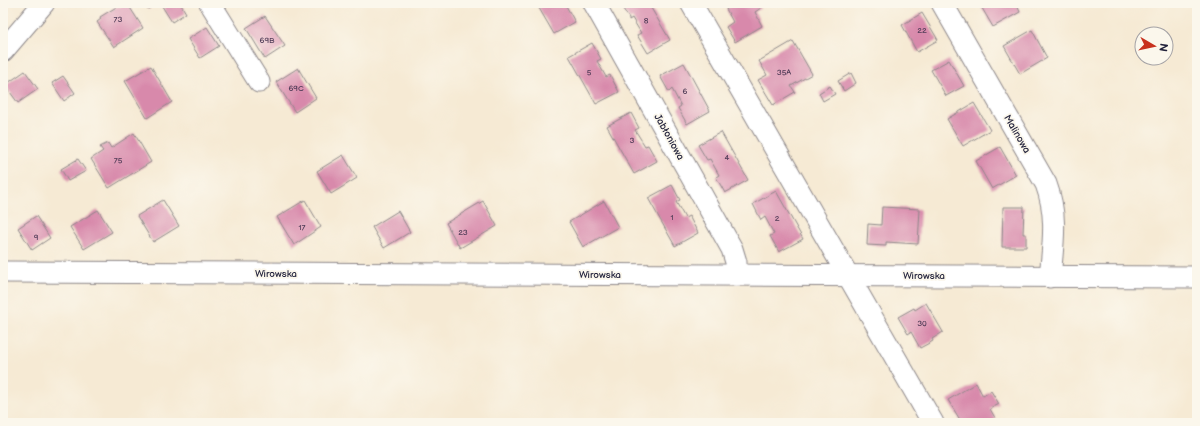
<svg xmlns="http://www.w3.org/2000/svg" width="1200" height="426" font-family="'Balsamiq Sans',sans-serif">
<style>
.building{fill:#d889ab}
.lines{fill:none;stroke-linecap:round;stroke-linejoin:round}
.minor-casing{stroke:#8c8688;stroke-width:23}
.minor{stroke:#fff;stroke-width:21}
.labels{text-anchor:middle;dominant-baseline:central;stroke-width:3.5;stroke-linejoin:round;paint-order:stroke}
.number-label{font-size:8px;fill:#503c57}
.street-label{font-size:10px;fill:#22223b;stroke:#fbf7ec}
</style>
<rect width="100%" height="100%" fill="#fbf7ec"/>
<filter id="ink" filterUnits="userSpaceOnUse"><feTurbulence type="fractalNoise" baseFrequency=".025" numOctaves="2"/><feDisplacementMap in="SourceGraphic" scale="8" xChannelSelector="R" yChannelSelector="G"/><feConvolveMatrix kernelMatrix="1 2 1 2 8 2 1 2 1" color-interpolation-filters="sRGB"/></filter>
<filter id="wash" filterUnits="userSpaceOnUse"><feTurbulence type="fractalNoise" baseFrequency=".012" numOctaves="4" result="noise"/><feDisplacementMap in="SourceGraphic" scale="16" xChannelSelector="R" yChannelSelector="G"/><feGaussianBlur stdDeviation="0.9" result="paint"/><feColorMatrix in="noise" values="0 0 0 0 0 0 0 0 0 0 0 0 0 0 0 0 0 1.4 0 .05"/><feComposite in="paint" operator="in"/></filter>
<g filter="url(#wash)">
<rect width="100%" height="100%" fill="#f6ead4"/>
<g id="blocks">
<g class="building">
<polygon points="125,3 127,3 143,28 114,47 97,22 101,19 100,17 118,6 119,7"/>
<polygon points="144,3 158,3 148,9"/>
<polygon points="160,3 180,3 186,13 172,22"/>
<polygon points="536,3 560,3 561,6 565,4 575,22 554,34"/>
<polygon points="619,3 648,3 670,40 648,53 637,35 641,33 632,18 629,20 629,18"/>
<polygon points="732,3 758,3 761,8 755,12 762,26 735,42 726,27 733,22 726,9 733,5"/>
<polygon points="979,3 1016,3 1020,12 993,27"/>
<polygon points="922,13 938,40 917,52 902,25"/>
<polygon points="265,16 285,46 265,59 246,28"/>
<polygon points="207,27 219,46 200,58 188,39"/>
<polygon points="1032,30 1047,58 1020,74 1004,46"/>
<polygon points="793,41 812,74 791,86 795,92 773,105 758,80 767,75 759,61"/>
<polygon points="592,43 601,59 597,61 606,77 610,75 619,92 596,104 569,56"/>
<polygon points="949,60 964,86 946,96 931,70"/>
<polygon points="684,63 710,111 687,124 678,108 681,106 672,89 669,92 660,76"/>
<polygon points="151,66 172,102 147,118 125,81"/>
<polygon points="298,68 316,98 295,112 276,82"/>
<polygon points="25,71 38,89 18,103 5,85"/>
<polygon points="851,73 856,83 844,91 838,81"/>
<polygon points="63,76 75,93 64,101 52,83"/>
<polygon points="830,86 835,94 823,101 819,93"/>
<polygon points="974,103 990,130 963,146 947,119"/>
<polygon points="631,113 639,128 635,130 645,146 648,145 657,161 634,174 607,126"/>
<polygon points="721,132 748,180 725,193 716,177 719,175 710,159 707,160 698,145"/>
<polygon points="134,133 151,162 109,188 91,159 103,151 100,147 108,143 111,148"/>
<polygon points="1000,147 1016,175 992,189 976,161"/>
<polygon points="343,155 357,178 331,194 317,171"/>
<polygon points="78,159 86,171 68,181 61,169"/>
<polygon points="672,185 680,200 676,202 685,218 689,216 698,233 675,246 648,198"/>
<polygon points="776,191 803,239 779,252 770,236 774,234 765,217 761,220 753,204"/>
<polygon points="163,200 179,226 153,242 137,216"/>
<polygon points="305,200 321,227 294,245 277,217"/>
<polygon points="483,201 497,226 460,248 446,223"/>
<polygon points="604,201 618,227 583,247 569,222"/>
<polygon points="882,207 920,209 918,244 886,242 886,246 867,245 868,224 881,225"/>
<polygon points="1003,207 1024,207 1023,234 1026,234 1026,247 1002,247"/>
<polygon points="98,210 112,232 84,249 70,227"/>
<polygon points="398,211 410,232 384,248 372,227"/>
<polygon points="36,216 50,238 32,250 18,228"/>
<polygon points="926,303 943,332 932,339 933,341 920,348 911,332 908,334 898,317 914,308 915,310"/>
<polygon points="976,383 983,396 991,391 999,404 990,409 998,423 962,423 948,400"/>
</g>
</g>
</g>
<g filter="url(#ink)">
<use href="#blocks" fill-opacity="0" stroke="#8c8688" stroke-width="1"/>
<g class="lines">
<defs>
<g id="minor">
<polyline points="210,3 259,82"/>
<polyline points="594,3 732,249 736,262 736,275"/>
<polyline points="691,3 933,423"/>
<path d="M942 3 1046 184C1058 216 1053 244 1050 277"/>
<polyline points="3,51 44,3"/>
<polyline points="3,272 1197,277"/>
</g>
</defs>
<use href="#minor" class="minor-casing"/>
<use href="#minor" class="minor"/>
</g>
</g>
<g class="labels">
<g class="number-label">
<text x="118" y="19">73</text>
<text x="646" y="20">8</text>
<text x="922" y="30">22</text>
<text x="267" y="40">69B</text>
<text x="589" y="72">5</text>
<text x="784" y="72">35A</text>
<text x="296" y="88">69C</text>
<text x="685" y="91">6</text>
<text x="632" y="140">3</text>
<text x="727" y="157">4</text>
<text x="118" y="160">75</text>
<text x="672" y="217">1</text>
<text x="777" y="218">2</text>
<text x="302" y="227">17</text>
<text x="463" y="232">23</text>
<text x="36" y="237">9</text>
<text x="922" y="323">30</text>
</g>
<g class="street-label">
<text transform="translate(1017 134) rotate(60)">Malinowa</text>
<text transform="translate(669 137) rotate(61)">Jabłoniowa</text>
<text x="276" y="274">Wirowska</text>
<text x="600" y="275">Wirowska</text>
<text x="924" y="276">Wirowska</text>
</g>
</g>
<rect width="1200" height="426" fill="none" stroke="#fbf7ec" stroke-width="16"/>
<g transform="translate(1154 46) rotate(99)"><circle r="19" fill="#fbf7ec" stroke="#a4a2a5"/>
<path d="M0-3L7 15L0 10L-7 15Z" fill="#c8321e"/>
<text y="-6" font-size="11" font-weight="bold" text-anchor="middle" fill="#22223b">N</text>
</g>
</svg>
